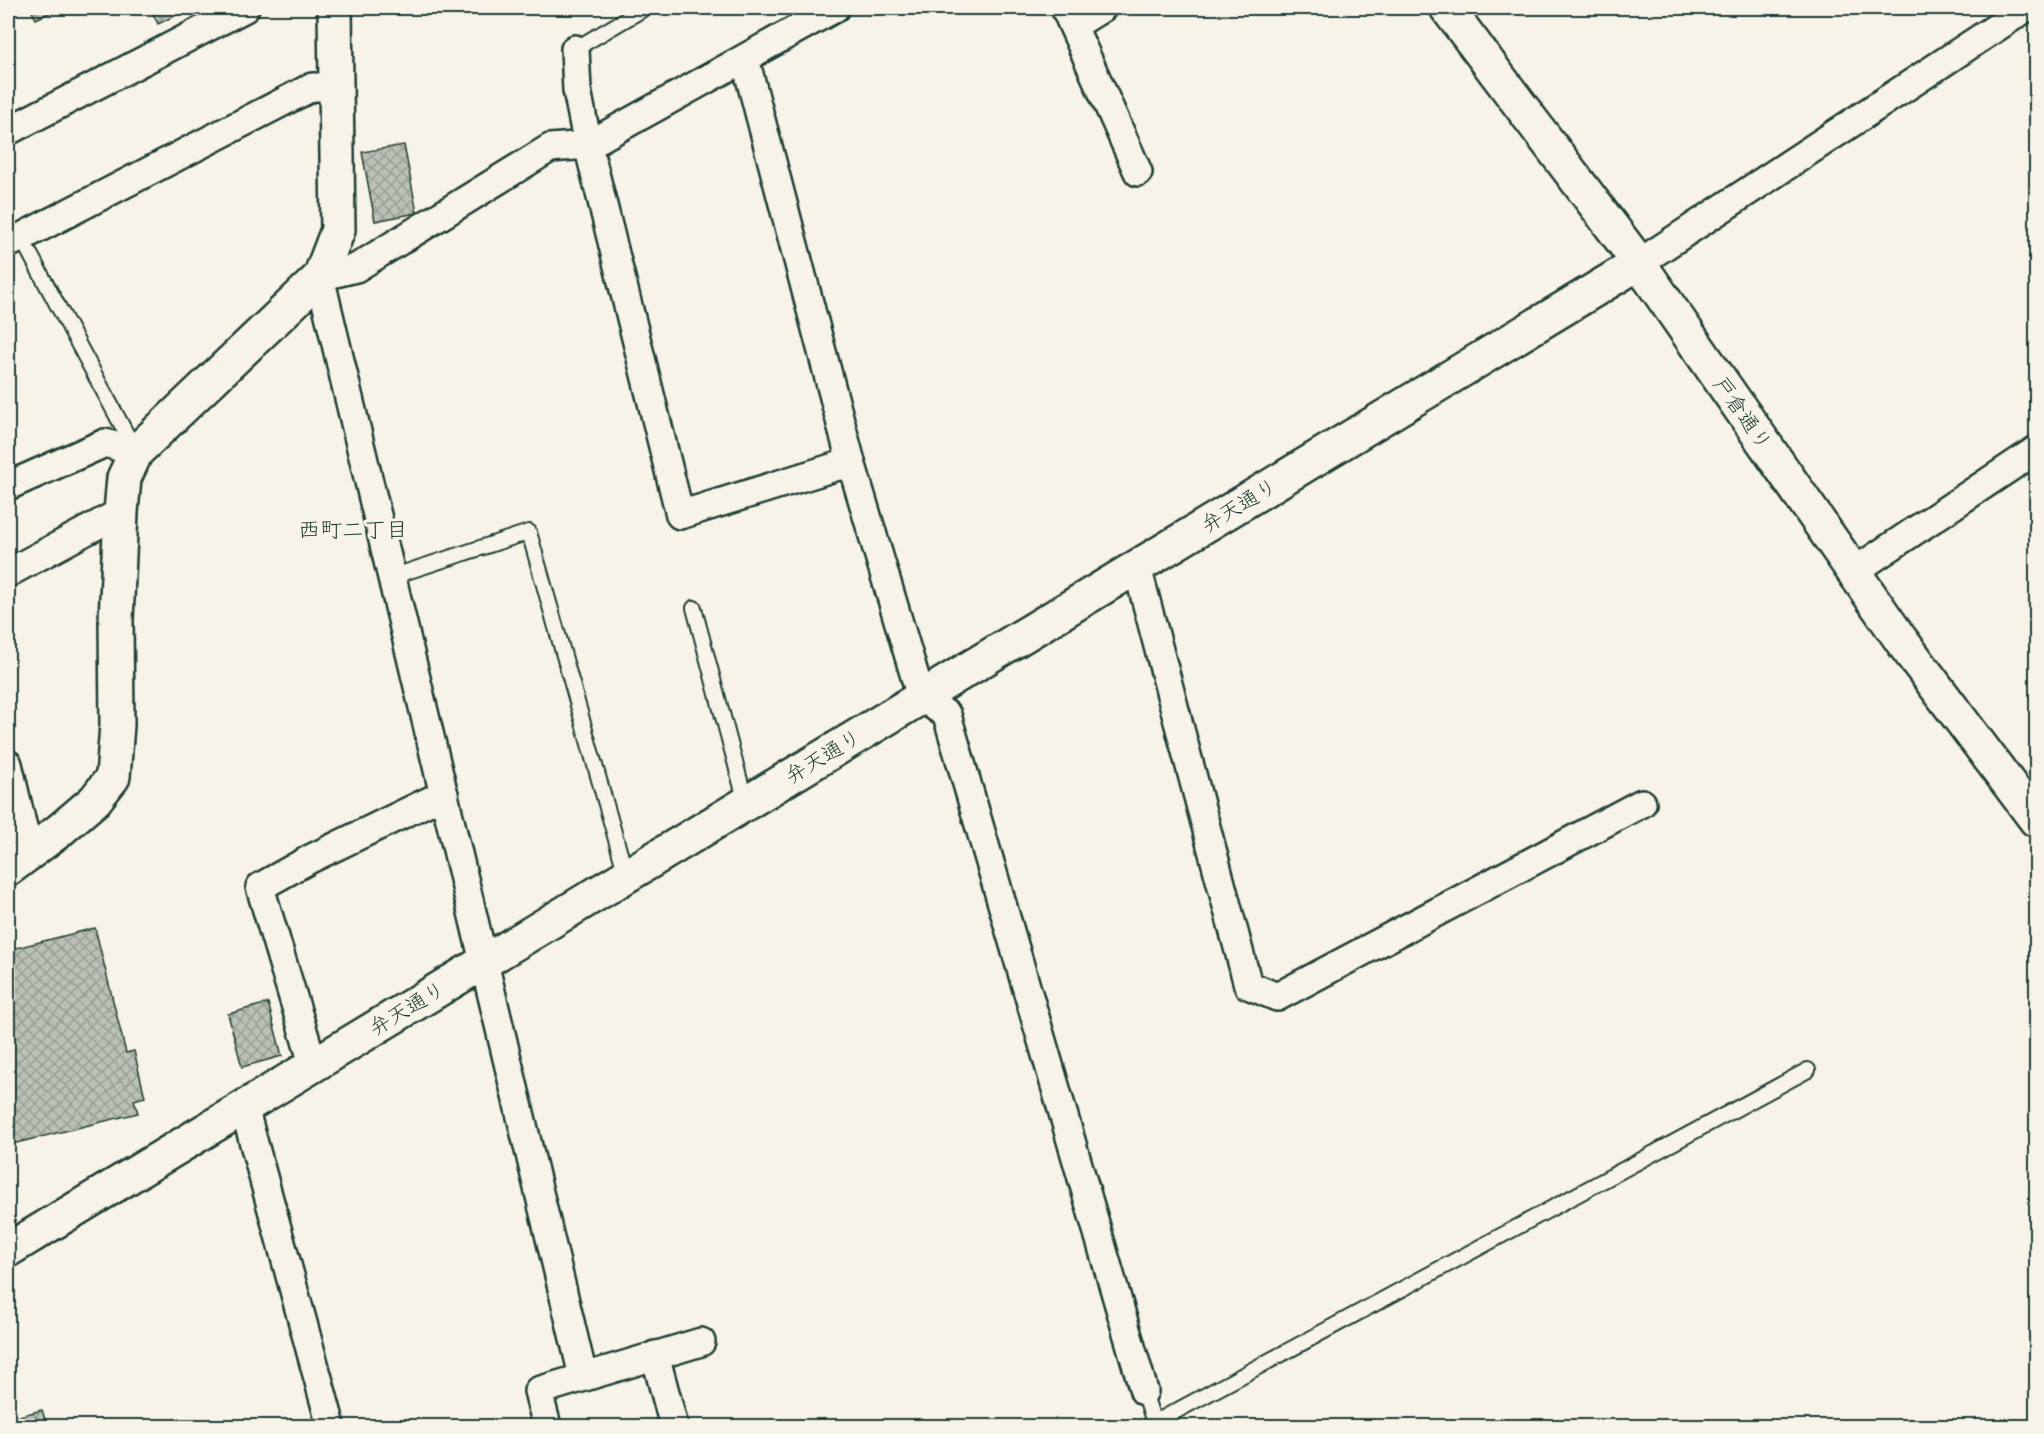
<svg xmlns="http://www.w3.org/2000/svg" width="2044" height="1434" font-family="Delius,'Klee One',sans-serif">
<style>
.building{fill:url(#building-cross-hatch);stroke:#1f3d34;stroke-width:1.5}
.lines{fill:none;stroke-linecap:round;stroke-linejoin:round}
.service-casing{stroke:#1f3d34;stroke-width:18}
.minor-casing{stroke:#1f3d34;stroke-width:32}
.tertiary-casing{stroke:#1f3d34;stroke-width:38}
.service{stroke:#f7f3e8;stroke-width:14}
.minor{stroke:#f7f3e8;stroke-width:27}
.tertiary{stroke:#f7f3e8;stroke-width:33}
.labels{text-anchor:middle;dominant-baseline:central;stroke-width:6;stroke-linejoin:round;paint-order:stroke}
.street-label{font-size:21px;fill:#1f3d34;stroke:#f7f3e8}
.neighbourhood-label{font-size:22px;fill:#1f3d34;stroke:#f7f3e8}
</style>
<defs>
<pattern id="building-cross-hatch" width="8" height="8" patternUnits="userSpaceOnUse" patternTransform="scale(1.5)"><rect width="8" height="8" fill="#bbc1b6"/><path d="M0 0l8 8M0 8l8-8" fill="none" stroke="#979e95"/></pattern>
</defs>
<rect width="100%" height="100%" fill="#f7f3e8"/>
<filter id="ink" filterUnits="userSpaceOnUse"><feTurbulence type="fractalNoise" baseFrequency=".0167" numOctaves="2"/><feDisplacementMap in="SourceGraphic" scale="12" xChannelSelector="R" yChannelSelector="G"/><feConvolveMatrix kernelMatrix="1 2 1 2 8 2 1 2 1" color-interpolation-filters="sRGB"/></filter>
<g filter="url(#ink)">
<g class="building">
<polygon points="30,8 60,8 36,19"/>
<polygon points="150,8 191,8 158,24"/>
<polygon points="404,145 417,213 375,221 362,152"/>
<polygon points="95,928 126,1053 134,1051 145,1097 134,1100 138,1113 8,1145 8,950"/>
<polygon points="268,1003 282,1056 242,1067 228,1014"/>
<polygon points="42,1410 47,1426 8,1426 8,1419"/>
</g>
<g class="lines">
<defs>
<g id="service">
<polyline points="575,49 645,8"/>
<polyline points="21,237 135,450"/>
<polyline points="391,577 529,532 626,875"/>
<polyline points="694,608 746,803"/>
<polyline points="1144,1391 1154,1423 1808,1070"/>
</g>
<g id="minor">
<polyline points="1065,8 1138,172"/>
<polyline points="1073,26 1102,8"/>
<polyline points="575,49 577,90 588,145 680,515 851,462"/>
<polyline points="745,59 851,462 921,697 947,715 1144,1391"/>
<polyline points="8,131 245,8"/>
<polyline points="8,244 312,87 335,87"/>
<polyline points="1639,263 2026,8"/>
<polyline points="8,486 105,443 136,452"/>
<polyline points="1137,567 1248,985 1277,997 1642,803"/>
<polyline points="1853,572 2036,450"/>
<polyline points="8,573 121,512"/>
<polyline points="8,764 29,853"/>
<polyline points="313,1064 260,887 310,859 444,794"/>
<polyline points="244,1107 331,1426"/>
<polyline points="655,1355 674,1426"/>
<polyline points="583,1376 320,277 356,268 550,148 588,145 835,8"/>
<polyline points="547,1426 538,1391 701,1342"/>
</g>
<g id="tertiary">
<polyline points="1447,8 1639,263 1901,640 2036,820"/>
<polyline points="8,869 60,830 95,800 113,777 117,725 116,620 121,512 124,478 136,452 320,277 338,230 335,8"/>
<polyline points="8,1250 1639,263"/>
</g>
</defs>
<use href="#service" class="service-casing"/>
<use href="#minor" class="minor-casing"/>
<use href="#tertiary" class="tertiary-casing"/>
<use href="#service" class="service"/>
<use href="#minor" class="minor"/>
<use href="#tertiary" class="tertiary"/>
</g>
</g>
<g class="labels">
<g class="street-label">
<text transform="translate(1743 413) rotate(55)">戸倉通り</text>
<text transform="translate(1239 505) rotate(-31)">弁天通り</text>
<text transform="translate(823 756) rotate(-31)">弁天通り</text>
<text transform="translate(407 1008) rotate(-31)">弁天通り</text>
</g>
<g class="neighbourhood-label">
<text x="353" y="529">西町二丁目</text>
</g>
</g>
<rect width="2044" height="1434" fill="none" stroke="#f7f3e8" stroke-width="30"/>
<rect x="15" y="15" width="2014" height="1404" fill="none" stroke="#1f3d34" stroke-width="2" filter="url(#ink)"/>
</svg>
